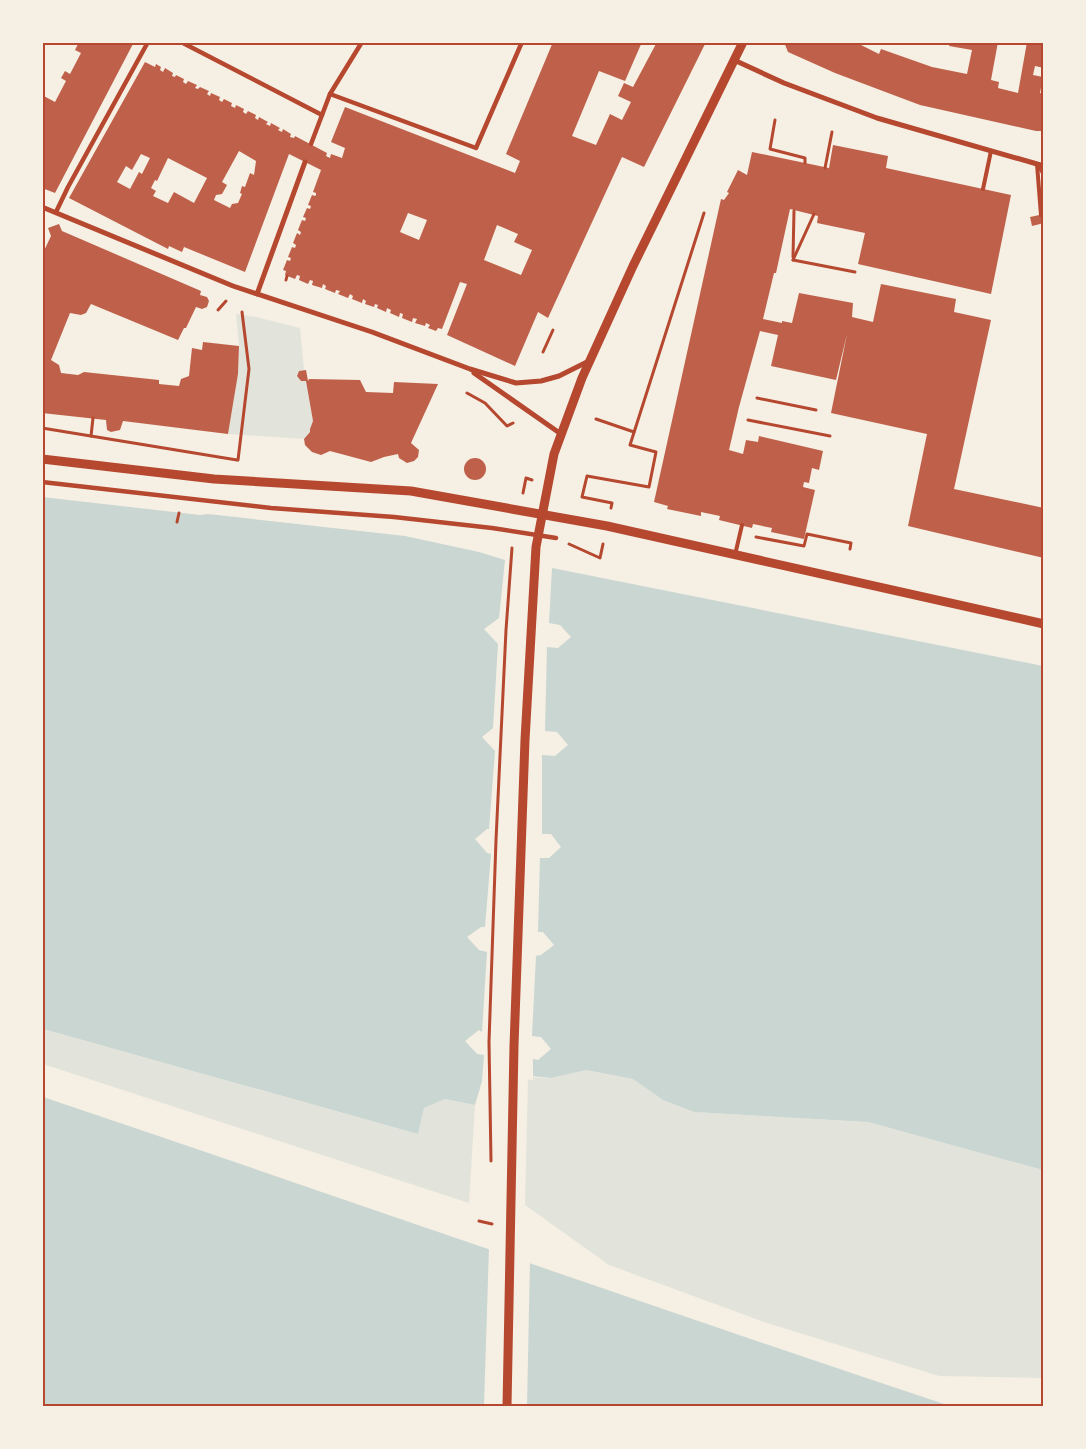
<svg xmlns="http://www.w3.org/2000/svg" width="1086" height="1449" font-family="'Nunito Sans',sans-serif">
<style>
.green{fill:#e2e4dc}
.water{fill:#c9d6d2}
.pier{fill:#f6efe4}
.building{fill:#bf614a;fill-rule:evenodd}
.lines{fill:none;stroke-linecap:round;stroke-linejoin:round}
.path{stroke:#b5482f;stroke-width:3}
.service{stroke:#b5482f;stroke-width:4}
.pedestrian{stroke:#b5482f;stroke-width:4.5}
.minor{stroke:#b5482f;stroke-width:5}
.tertiary{stroke:#b5482f;stroke-width:9}
.neatline{fill:none;stroke:#b5482f;stroke-width:2}
</style>
<rect width="100%" height="100%" fill="#f6efe4"/>
<g class="green">
<polygon points="236,314 256,317 300,328 304,370 299,371 297,376 301,381 306,381 313,421 310,429 310,432 304,439 228,434 238,374 239,346"/>
<polygon points="42,1029 418,1134 424,1108 445,1099 475,1105 469,1203 43,1064"/>
<polygon points="586,1070 633,1079 663,1100 694,1112 868,1122 1043,1170 1043,1378 939,1376 767,1323 609,1265 525,1205 528,1077 551,1078"/>
</g>
<g class="water">
<polygon points="42,497 200,515 208,514 405,536 479,552 505,560 552,568 1043,666 1043,1170 868,1122 694,1112 663,1100 633,1079 586,1070 551,1078 485,1071 475,1105 445,1099 424,1108 418,1134 43,1029"/>
<path d="M43 1097C346 1199 647 1305 950 1406H43Z"/>
</g>
<g class="pier">
<polygon points="502,556 556,566 552,568 549,623 560,625 571,637 558,648 547,647 545,731 557,732 568,745 555,756 542,755 542,834 551,834 561,847 549,858 540,858 538,932 543,932 554,945 541,955 536,956 532,1036 541,1037 551,1049 538,1060 533,1059 533,1080 487,1074 481,1094 484,1055 477,1054 465,1041 479,1030 482,1032 487,952 479,950 467,937 481,927 485,927 491,854 487,853 475,839 487,829 489,829 495,751 482,737 493,728 498,644 484,629 499,618 505,560"/>
<polygon points="489,1247 530,1261 527,1406 484,1406"/>
</g>
<g class="building">
<polygon points="79,42 101,42 105,45 106,42 134,42 55,193 42,188 42,95 55,102 66,81 61,78 65,71 70,74 81,53 75,50"/>
<path d="M553 42H642L625 81 599 71 572 136 596 145 610 114 622 120 631 102 618 96 624 83 633 87 657 42H706L644 167 622 157 548 318 538 312 515 366 447 335 467 284 460 282 442 329 438 328 436 331 428 328 430 325 426 323 425 326 415 323 417 319 413 318 412 322 402 318 403 314 400 313 399 317 390 313 391 310 387 308 386 312 377 308 378 305 375 304 374 307 365 304 366 301 363 299 362 303 352 299 353 296 350 294 348 298 338 294 340 291 336 290 335 293 325 289 326 286 323 284 322 288 312 285 313 281 310 280 308 284 299 280 300 276 297 275 295 279 285 275 286 271 283 270 287 260 290 261 291 258 288 257 292 247 295 248 296 245 293 243 297 233 300 235 301 232 298 230 302 220 305 221 306 218 303 217 307 208 310 209 311 206 308 205 312 195 315 196 316 195V193L313 192 321 170 289 154 245 272 184 247 182 252 169 246 168 249 69 198 145 62 155 67 156 64 161 67 160 70 163 72 165 68 173 73 172 76 175 77 176 75 184 79 183 82 186 84 188 81 197 85 195 88 198 89 200 87 209 91 207 94 210 96 211 93 220 97 219 100 222 102 224 99 232 103 231 106 235 108 236 105 244 109 243 112 246 114 248 111 256 115 255 118 258 120 259 117 268 122 266 124 270 126 271 123 280 128 278 130 282 132 283 129 291 134 290 137 294 138 295 136 327 153 326 156 330 158 331 154 342 158 345 148 331 142 345 107 515 173 520 161 506 154ZM239 151 256 161 254 175 250 173 245 187 242 186 240 193 242 194 238 203 232 204 230 208 214 200 216 195 222 194 227 185 222 182ZM141 154 150 158 142 174 139 172 130 189 117 182 126 166 132 170ZM168 158 207 178 194 203 174 192 168 203 153 196 156 191 151 188 155 180 157 181ZM408 213 427 220 419 240 400 232ZM497 225 518 234 514 242 532 250 521 275 484 260Z"/>
<polygon points="784,42 855,42 879,54 881,49 932,67 967,74 972,50 949,46 950,42 998,42 991,80 999,82 998,88 1018,93 1027,42 1044,42 1044,68 1035,66 1033,75 1043,77 1040,93 1044,94 1044,131 1036,131 920,105 835,73 788,52"/>
<polygon points="833,145 888,156 886,168 1011,195 991,294 858,264 865,233 817,223 818,216 790,209 776,273 774,273 763,319 782,323 782,321 792,323 799,293 853,303 852,317 873,322 881,284 956,299 954,312 991,320 954,489 1044,508 1044,558 908,526 927,434 831,413 847,334 836,380 771,366 778,335 760,331 739,407 729,450 743,454 746,440 758,442 759,436 823,451 819,470 812,468 809,483 804,482 803,487 815,490 804,539 771,532 772,528 753,524 752,528 719,520 720,516 701,512 701,516 667,509 668,506 654,502 721,199 724,200 729,193 727,192 738,170 747,175 752,152 829,168"/>
<polygon points="1044,214 1044,223 1032,226 1030,217"/>
<polygon points="59,224 62,231 201,291 200,295 207,297 209,301 207,307 202,309 196,307 186,328 184,328 178,340 91,304 86,313 81,315 70,313 51,360 59,365 61,373 78,375 84,372 159,380 159,384 179,386 181,379 189,376 192,348 202,350 203,342 239,346 238,374 228,434 123,421 120,430 111,432 107,430 106,420 42,413 42,255 51,236 48,228"/>
<polygon points="306,370 308,381 309,379 360,380 366,392 393,393 394,382 438,384 411,443 419,450 418,457 414,461 407,463 399,458 398,454 384,457 371,462 330,451 321,455 312,452 305,445 304,439 310,432 310,429 313,421 306,381 301,381 297,376 299,371"/>
<circle cx="475" cy="469" r="11"/>
</g>
<g class="lines">
<g class="path">
<polyline points="775,120 770,149 805,158 805,163"/>
<polyline points="825,168 832,132"/>
<polyline points="793,257 794,211"/>
<polyline points="793,260 855,272"/>
<polyline points="793,260 814,214"/>
<polyline points="286,280 287,276"/>
<polyline points="218,310 226,301"/>
<polyline points="543,352 553,330"/>
<polyline points="467,393 485,403 507,426 513,423"/>
<polyline points="757,398 816,410"/>
<polyline points="596,419 634,432"/>
<polyline points="748,420 830,436"/>
<polyline points="42,428 237,460"/>
<polyline points="91,436 93,418"/>
<polyline points="238,460 249,369 242,312"/>
<polyline points="523,493 526,478 532,480"/>
<polyline points="611,508 612,503 582,497 587,476 649,487 656,452 630,445 704,213"/>
<polyline points="177,522 179,513"/>
<polyline points="756,537 804,546 807,534 851,543 850,549"/>
<polyline points="569,544 600,558 603,544"/>
<polyline points="491,1161 489,1042 496,840 506,630 512,548"/>
<polyline points="479,1221 492,1224"/>
</g>
<g class="service">
<polyline points="1037,164 1041,215"/>
<polyline points="1039,166 1044,175"/>
<polyline points="983,189 991,151"/>
<polyline points="1043,223 1044,224"/>
<polyline points="735,555 742,525"/>
</g>
<g class="pedestrian">
<polyline points="181,42 322,115"/>
<polyline points="330,94 476,148 522,42"/>
<polyline points="311,144 330,94 362,42"/>
<polyline points="56,212 68,187 148,42"/>
<polyline points="42,482 271,508 394,517 492,528 556,538"/>
</g>
<g class="minor">
<polyline points="734,60 784,83 877,118 1044,166"/>
<polyline points="42,207 233,286 372,332 470,369 516,383 541,381 559,376 589,361"/>
<polyline points="257,294 305,162"/>
<polyline points="474,373 561,434"/>
</g>
<g class="tertiary">
<polyline points="42,459 214,479 411,491 607,526 1044,624"/>
<polyline points="507,1406 514,1046 525,740 536,547 554,454 582,378 633,266 743,42"/>
</g>
</g>
<rect width="1086" height="1449" fill="none" stroke="#f6efe4" stroke-width="88"/>
<rect x="44" y="44" width="998" height="1361" class="neatline"/>
</svg>
